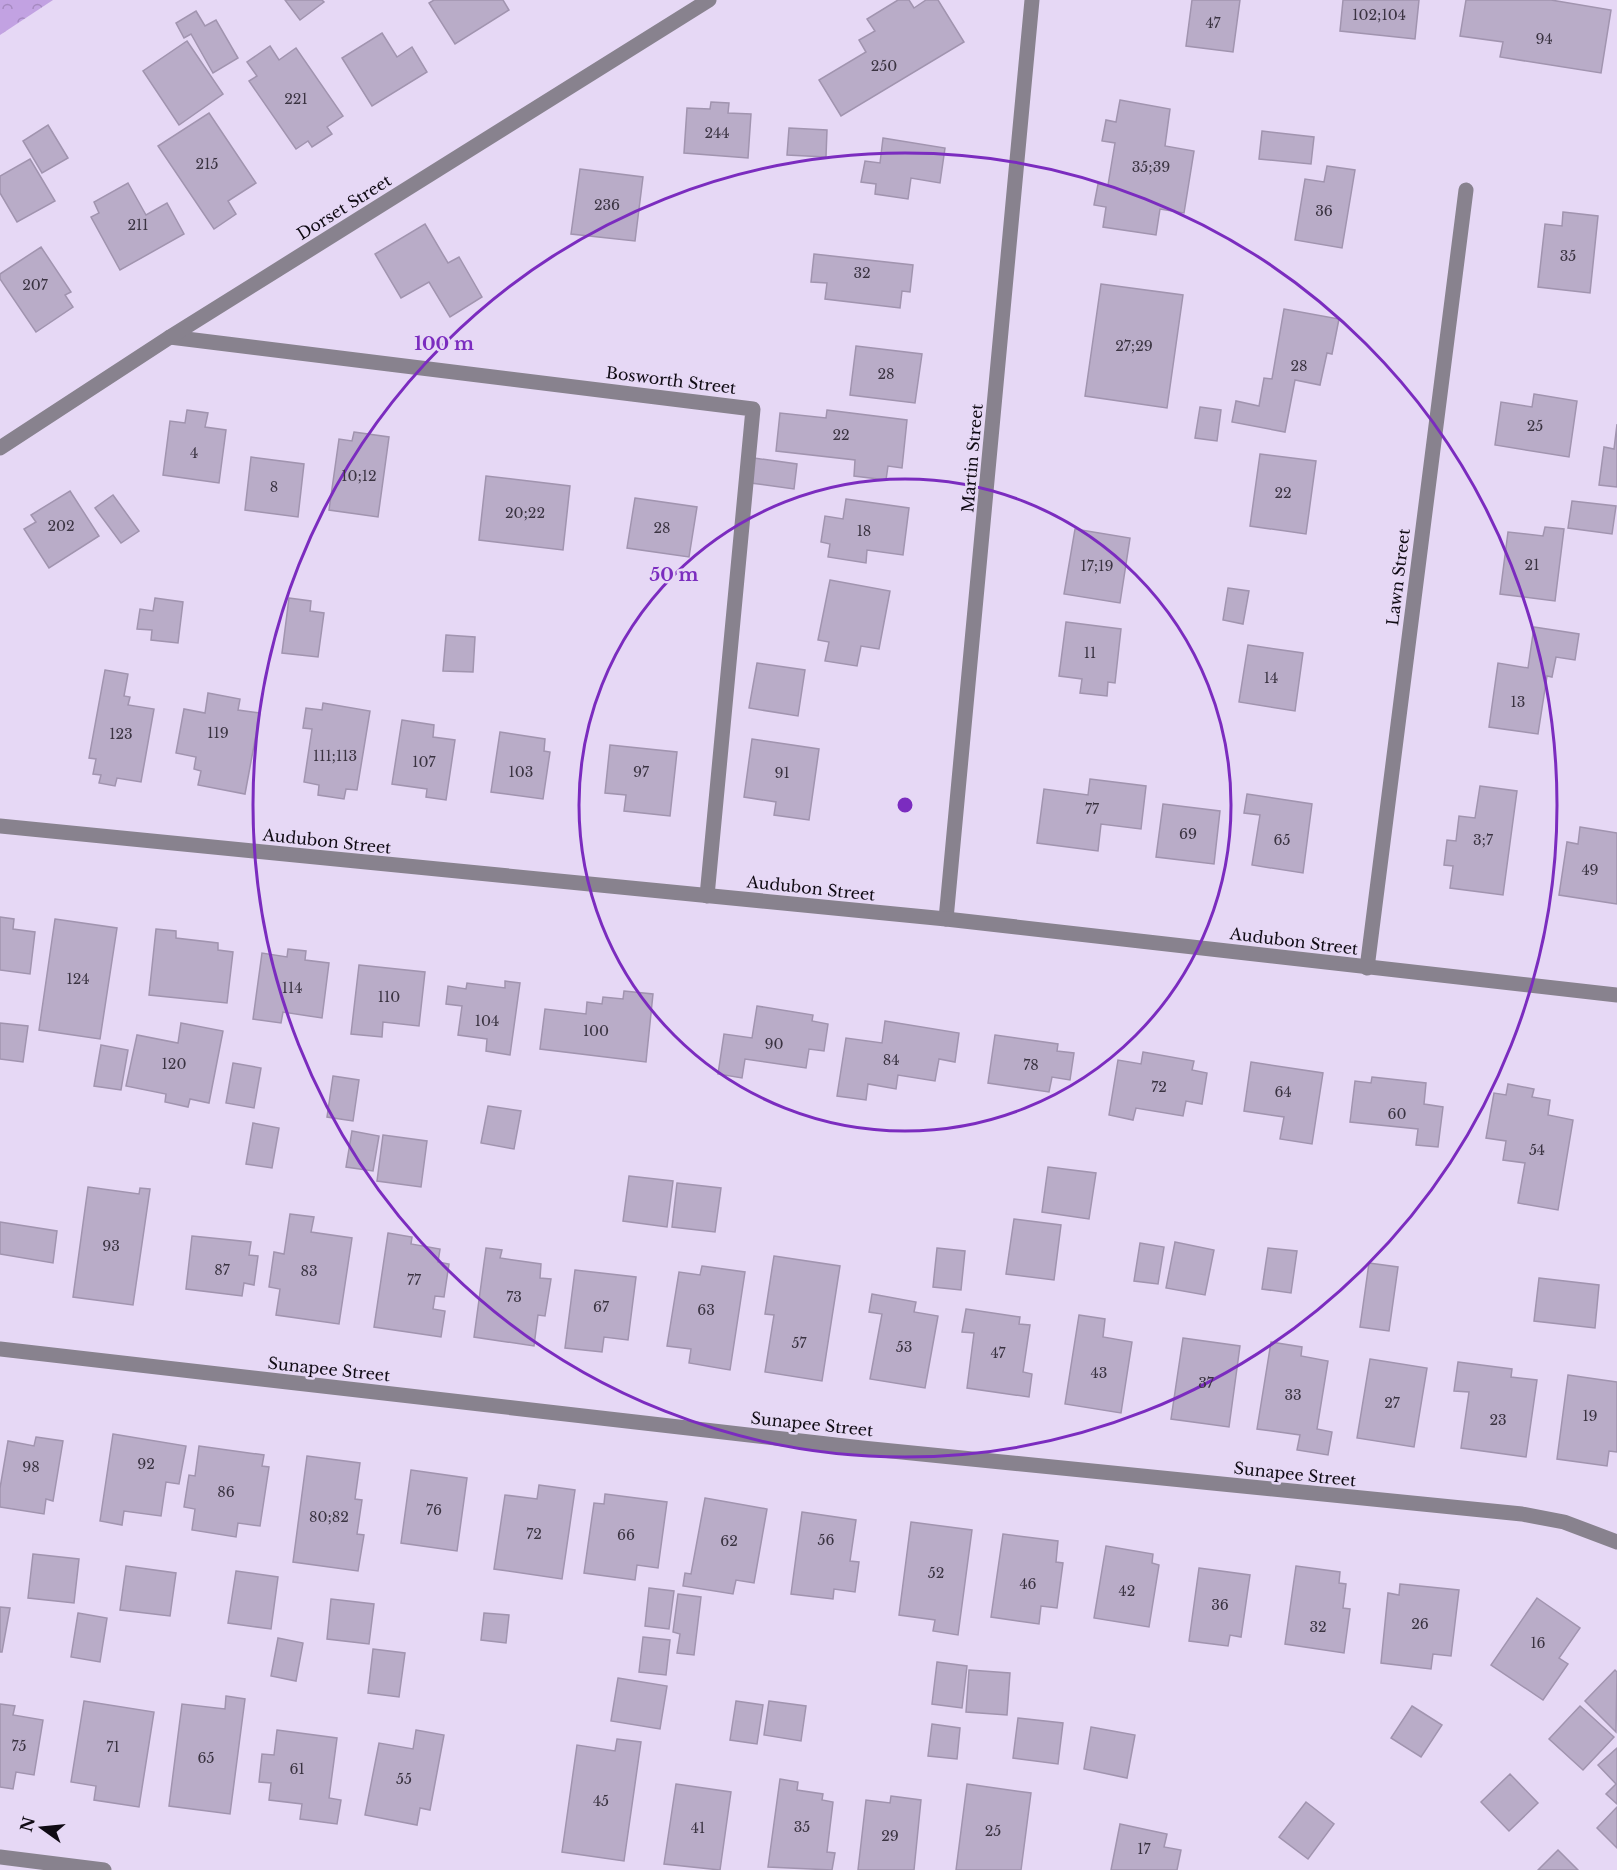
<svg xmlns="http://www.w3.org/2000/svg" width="1617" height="1870" font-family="'Libre Baskerville',serif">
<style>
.forest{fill:url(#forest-crowns)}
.building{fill:#b9acc8;stroke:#a194af;stroke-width:1.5}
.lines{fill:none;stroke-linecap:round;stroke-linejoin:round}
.minor{stroke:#88828e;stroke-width:15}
.tertiary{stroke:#88828e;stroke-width:15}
.ring{fill:none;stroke:#7b2cbf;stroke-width:3}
.labels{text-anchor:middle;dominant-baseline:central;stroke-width:5;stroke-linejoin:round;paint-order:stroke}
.number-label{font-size:14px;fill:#3a3341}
.street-label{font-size:16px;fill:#100b14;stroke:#e6d8f5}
.centre{fill:#7b2cbf;stroke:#e6d8f5;stroke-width:3}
.ring-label{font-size:18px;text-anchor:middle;font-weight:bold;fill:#7b2cbf;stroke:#e6d8f5;stroke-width:5;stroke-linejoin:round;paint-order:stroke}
</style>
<defs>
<pattern id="forest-crowns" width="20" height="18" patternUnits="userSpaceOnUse" patternTransform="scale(1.5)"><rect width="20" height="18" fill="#c2a2e2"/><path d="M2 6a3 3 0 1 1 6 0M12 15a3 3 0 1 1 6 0" fill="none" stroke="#a68ac1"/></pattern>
</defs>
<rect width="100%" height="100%" fill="#e6d8f5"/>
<polygon class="forest" points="0,0 53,0 0,35"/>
<g class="building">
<polygon points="285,0 322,0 324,2 300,20"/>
<polygon points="434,0 503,0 509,10 455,44 429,3"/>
<polygon points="898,0 909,0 914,8 926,0 938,0 964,42 841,116 819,80 866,52 859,40 875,31 867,19"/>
<polygon points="1192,0 1240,0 1233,52 1186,46"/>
<polygon points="1343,0 1419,0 1415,39 1340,31"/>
<polygon points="1466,0 1551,0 1611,10 1601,73 1500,57 1503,42 1460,36"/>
<polygon points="196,11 205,26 216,20 238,58 213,73 191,34 184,38 176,23"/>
<polygon points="382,33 397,57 412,47 427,72 372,106 342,58"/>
<polygon points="187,41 223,94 179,125 143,71"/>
<polygon points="270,46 279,60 296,48 343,116 327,127 332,134 312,147 308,141 296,149 249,81 257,76 247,62"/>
<polygon points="1120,100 1170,109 1165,146 1194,151 1184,213 1160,209 1156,235 1103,227 1106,207 1094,205 1098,184 1108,185 1115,143 1102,141 1106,120 1116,122"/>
<polygon points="711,102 729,103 728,113 751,114 748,158 684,153 687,108 710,109"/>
<polygon points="209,113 256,183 228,201 236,214 214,229 158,146"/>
<polygon points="48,125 68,158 42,173 23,141"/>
<polygon points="789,128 827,130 826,157 787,155"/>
<polygon points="1262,131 1314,137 1311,164 1259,159"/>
<polygon points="883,138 945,148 940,183 911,178 908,199 875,194 876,184 861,182 865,161 880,163"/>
<polygon points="30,159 55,201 17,222 0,193 0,176"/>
<polygon points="1327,166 1355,170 1342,248 1295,240 1305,179 1324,182"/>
<polygon points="580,169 643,177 635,241 571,234"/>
<polygon points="128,183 146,215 167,203 184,234 120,270 91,217 99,213 94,202"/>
<polygon points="1563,212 1598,216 1590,293 1538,287 1545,224 1562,226"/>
<polygon points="425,224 448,263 459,257 482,297 450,317 429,282 401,298 375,254"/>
<polygon points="41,247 71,292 65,295 73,307 36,332 0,279 0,274"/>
<polygon points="814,254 913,265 910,292 902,291 900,308 825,299 827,283 811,282"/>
<polygon points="1101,284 1183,295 1167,408 1085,396"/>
<polygon points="1284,309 1339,319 1332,354 1327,353 1320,385 1295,380 1285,432 1232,422 1236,401 1259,406 1264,378 1272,379"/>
<polygon points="856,346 922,354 915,403 850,395"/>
<polygon points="1534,394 1577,401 1569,457 1495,445 1501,402 1532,407"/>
<polygon points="1200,407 1221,410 1217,441 1195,438"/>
<polygon points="187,410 208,413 205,427 226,430 219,483 163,475 170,421 185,423"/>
<polygon points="827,410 907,420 902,468 888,466 886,480 854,476 855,460 776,451 780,413 826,418"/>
<polygon points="1617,424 1617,487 1599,485 1604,447 1614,449"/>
<polygon points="354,432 389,437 378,517 329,510 339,439 352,441"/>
<polygon points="1260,454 1316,461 1306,534 1250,526"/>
<polygon points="251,457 304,464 298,517 245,510"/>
<polygon points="754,458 797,464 794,489 751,483"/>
<polygon points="486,476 570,486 563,550 479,540"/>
<polygon points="70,491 99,536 49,568 24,529 36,522 31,515"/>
<polygon points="113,495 139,531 121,543 95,508"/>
<polygon points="635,498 697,507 689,557 627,548"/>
<polygon points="846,499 909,508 903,555 867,550 866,563 828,557 830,544 821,542 825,516 843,519"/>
<polygon points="1572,501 1616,506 1612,534 1568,528"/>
<polygon points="1545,527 1564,529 1555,601 1500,594 1508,532 1543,536"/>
<polygon points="1075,529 1130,538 1120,603 1064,594"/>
<polygon points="830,580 890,591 879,649 861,646 857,666 825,661 829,642 818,640"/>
<polygon points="1228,588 1249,591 1243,624 1223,620"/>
<polygon points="155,598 183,602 178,643 151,640 152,630 137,629 140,609 153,611"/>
<polygon points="289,598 311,601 310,611 324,613 318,657 282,653"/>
<polygon points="1066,622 1121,629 1115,683 1108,682 1107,696 1080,693 1082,679 1059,676"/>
<polygon points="1534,627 1579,634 1575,660 1556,657 1552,677 1547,676 1538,734 1489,727 1498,663 1528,668"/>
<polygon points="446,635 475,637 473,672 443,671"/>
<polygon points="1248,645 1303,653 1295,711 1239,702"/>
<polygon points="757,663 805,670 798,716 749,708"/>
<polygon points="105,670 128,674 124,696 130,697 128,705 154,709 141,782 117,778 115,786 99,783 101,775 93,774 96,759 89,758"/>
<polygon points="208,693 240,699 238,710 260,713 245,794 198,785 201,771 194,769 196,757 176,753 184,709 205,713"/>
<polygon points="323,703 370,711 357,790 346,789 344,799 318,795 319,785 304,782 312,729 303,728 306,708 322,710"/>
<polygon points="402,720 434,725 433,737 455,740 446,800 426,797 427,789 392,784"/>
<polygon points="500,732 545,739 544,751 550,752 543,799 491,792"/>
<polygon points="752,739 819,749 809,820 774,815 776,802 744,797"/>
<polygon points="610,745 677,752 670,816 624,811 626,795 605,793"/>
<polygon points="1090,779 1146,786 1141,829 1101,824 1098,851 1037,843 1044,789 1088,795"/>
<polygon points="1480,786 1517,791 1503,895 1450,888 1453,866 1444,865 1447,840 1456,841 1459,816 1475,818"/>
<polygon points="1247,794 1312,804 1303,873 1252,865 1260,815 1244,813"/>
<polygon points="1163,804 1220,811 1214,864 1156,857"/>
<polygon points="1580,827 1617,833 1617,904 1559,895 1567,842 1578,844"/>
<polygon points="0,917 14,919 13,929 35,932 30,974 0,970"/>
<polygon points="55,919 117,928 100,1039 39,1030"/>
<polygon points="156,929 176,931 176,938 218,943 218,950 233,952 227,1003 149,995"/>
<polygon points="288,949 306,951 305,960 329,963 322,1018 283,1012 281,1023 253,1019 262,953 287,957"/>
<polygon points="359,965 425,972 419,1026 383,1022 382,1037 351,1034"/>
<polygon points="505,981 520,983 510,1055 486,1051 487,1039 458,1035 462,1006 446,1004 448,986 466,989 467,983 505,988"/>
<polygon points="624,991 653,994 646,1062 540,1049 545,1009 586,1014 587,1002 602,1004 603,997 623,999"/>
<polygon points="757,1006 813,1015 812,1021 828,1024 824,1051 809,1049 806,1068 745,1059 742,1078 718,1074 724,1034 752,1038"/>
<polygon points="885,1021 959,1033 955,1062 939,1059 935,1081 898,1075 896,1089 868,1084 866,1100 837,1096 846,1038 882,1043"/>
<polygon points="0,1023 28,1026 23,1062 0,1059"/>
<polygon points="181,1023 223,1031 209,1103 190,1099 188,1107 165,1102 166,1094 126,1086 137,1035 178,1043"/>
<polygon points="995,1035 1058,1044 1057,1051 1074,1053 1070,1080 1052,1077 1049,1092 988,1083"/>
<polygon points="101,1045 128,1050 121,1090 94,1086"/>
<polygon points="1143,1052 1194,1061 1192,1070 1207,1073 1202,1104 1186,1101 1183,1116 1136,1108 1133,1120 1109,1115 1118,1060 1141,1064"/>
<polygon points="1251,1062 1323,1073 1312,1144 1280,1139 1284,1117 1244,1111"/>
<polygon points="233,1063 261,1068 254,1108 226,1103"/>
<polygon points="333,1076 359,1080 353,1121 327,1117"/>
<polygon points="1372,1077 1426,1083 1424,1104 1443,1107 1438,1147 1416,1145 1418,1129 1350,1122 1355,1081 1371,1083"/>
<polygon points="1508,1084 1534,1089 1532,1097 1550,1100 1548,1115 1573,1120 1558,1210 1518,1203 1525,1163 1503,1160 1506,1141 1486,1138 1494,1093 1506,1095"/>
<polygon points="488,1106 521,1111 514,1149 481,1143"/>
<polygon points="253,1123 279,1128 272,1168 246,1164"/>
<polygon points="352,1131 379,1136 373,1171 346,1167"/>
<polygon points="383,1135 427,1141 421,1187 377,1181"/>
<polygon points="1048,1167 1096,1173 1089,1219 1042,1212"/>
<polygon points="629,1176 673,1181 667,1227 623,1221"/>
<polygon points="677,1183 721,1188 715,1232 672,1227"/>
<polygon points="88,1187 139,1194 140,1188 150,1189 133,1305 73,1297"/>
<polygon points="290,1214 314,1217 311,1232 352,1238 339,1324 276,1315 280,1289 269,1287 274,1252 284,1254"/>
<polygon points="1014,1219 1061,1225 1054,1280 1006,1274"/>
<polygon points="0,1222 57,1231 53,1263 0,1254"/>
<polygon points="388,1233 412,1237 411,1244 440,1249 438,1262 449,1264 444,1297 435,1296 433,1309 445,1311 441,1337 374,1327"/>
<polygon points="192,1236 251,1242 249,1255 258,1256 254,1285 244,1283 242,1296 186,1289"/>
<polygon points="1175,1242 1214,1250 1205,1295 1166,1288"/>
<polygon points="1140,1243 1164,1247 1158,1284 1134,1281"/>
<polygon points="486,1248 502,1250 500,1258 541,1264 540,1278 551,1279 545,1316 538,1315 534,1346 474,1337"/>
<polygon points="937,1248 965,1251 961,1290 933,1287"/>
<polygon points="1268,1248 1297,1251 1291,1293 1262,1289"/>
<polygon points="774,1256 840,1266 822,1381 765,1372 774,1315 765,1314"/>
<polygon points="1369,1263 1398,1267 1389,1331 1360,1327"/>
<polygon points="702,1266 745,1272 730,1370 689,1363 691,1349 667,1346 679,1272 700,1275"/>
<polygon points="575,1270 636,1277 628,1340 604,1337 602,1352 565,1348"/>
<polygon points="1539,1278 1599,1285 1595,1328 1534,1321"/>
<polygon points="872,1294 916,1302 914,1312 938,1316 925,1388 870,1379 882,1314 869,1312"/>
<polygon points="966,1309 1020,1317 1019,1324 1030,1325 1023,1372 1032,1374 1029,1397 967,1388 974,1333 962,1332"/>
<polygon points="1079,1315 1105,1319 1103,1337 1132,1342 1121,1413 1065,1404"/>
<polygon points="1183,1338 1240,1346 1229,1427 1171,1419"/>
<polygon points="1271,1342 1302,1347 1301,1356 1328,1361 1317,1429 1332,1432 1328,1455 1297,1450 1300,1435 1257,1429"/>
<polygon points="1370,1359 1427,1368 1414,1447 1357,1438"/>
<polygon points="1458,1362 1512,1369 1511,1377 1537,1380 1526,1457 1461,1448 1469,1392 1454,1391"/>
<polygon points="1568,1375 1617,1382 1617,1452 1609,1451 1607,1466 1557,1459"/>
<polygon points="113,1434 186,1446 179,1484 166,1482 161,1516 124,1511 122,1525 100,1521"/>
<polygon points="36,1437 63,1441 53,1501 46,1499 44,1514 0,1507 0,1488 8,1441 34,1446"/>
<polygon points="199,1446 264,1455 262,1466 269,1467 260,1526 238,1523 236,1537 192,1530 195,1509 184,1507 189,1475 195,1476"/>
<polygon points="307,1456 360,1463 355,1499 362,1500 357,1534 364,1535 358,1571 293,1562"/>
<polygon points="411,1470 467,1478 457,1551 401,1543"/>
<polygon points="539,1485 575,1490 562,1579 494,1569 505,1495 537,1499"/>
<polygon points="605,1494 667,1502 658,1568 637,1565 635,1580 584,1573 594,1503 604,1504"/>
<polygon points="705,1498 767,1509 754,1583 736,1580 733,1594 683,1586 685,1573 691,1574"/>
<polygon points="802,1512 856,1520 850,1561 859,1562 855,1592 834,1589 833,1599 791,1594"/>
<polygon points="911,1522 972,1530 958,1635 933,1631 935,1620 899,1615"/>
<polygon points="1003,1534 1058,1541 1056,1562 1063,1563 1057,1608 1041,1606 1039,1624 991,1617"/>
<polygon points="1106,1546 1153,1554 1152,1563 1159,1565 1149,1627 1094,1618"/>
<polygon points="33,1554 79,1559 74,1603 28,1598"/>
<polygon points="126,1566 176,1573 170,1616 120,1610"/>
<polygon points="1296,1566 1340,1572 1339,1583 1346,1584 1343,1608 1350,1609 1344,1653 1285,1644"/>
<polygon points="1199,1568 1250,1575 1241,1637 1230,1635 1228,1646 1189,1641"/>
<polygon points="236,1571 278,1577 271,1629 228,1623"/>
<polygon points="1400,1584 1459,1590 1451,1656 1433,1654 1431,1669 1381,1663 1388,1593 1399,1595"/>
<polygon points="649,1588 674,1591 669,1629 645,1626"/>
<polygon points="678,1594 701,1597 694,1655 677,1653 680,1634 673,1632"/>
<polygon points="1537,1598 1580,1628 1559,1658 1568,1664 1543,1700 1491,1665"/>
<polygon points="331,1599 374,1604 369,1644 327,1639"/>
<polygon points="0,1607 10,1608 2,1652 0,1652"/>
<polygon points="78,1613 107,1618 100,1662 71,1657"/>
<polygon points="484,1613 509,1615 506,1643 481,1640"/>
<polygon points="643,1637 670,1640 666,1675 639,1672"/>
<polygon points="278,1638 303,1643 296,1681 271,1676"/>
<polygon points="373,1649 405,1653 399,1697 368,1693"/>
<polygon points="937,1662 967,1666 962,1708 932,1704"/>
<polygon points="969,1670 1010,1673 1007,1715 966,1712"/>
<polygon points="1615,1670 1617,1672 1616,1732 1585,1701"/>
<polygon points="618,1678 667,1686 660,1729 611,1721"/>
<polygon points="226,1696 245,1699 230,1814 169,1806 182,1704 225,1709"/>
<polygon points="84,1701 154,1712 139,1807 94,1800 96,1786 71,1782"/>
<polygon points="736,1701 763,1705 757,1744 730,1740"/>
<polygon points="769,1701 806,1706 801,1741 764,1735"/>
<polygon points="0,1704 15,1706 13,1715 43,1720 34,1775 16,1772 13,1789 0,1787"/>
<polygon points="1412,1706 1442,1725 1421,1757 1391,1738"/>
<polygon points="1580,1706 1614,1737 1583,1770 1549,1739"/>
<polygon points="1018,1718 1063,1723 1058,1764 1013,1758"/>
<polygon points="932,1724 960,1728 957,1759 928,1756"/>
<polygon points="1091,1727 1135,1735 1127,1778 1084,1769"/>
<polygon points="277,1730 337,1738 329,1798 341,1800 337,1824 300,1819 302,1804 269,1800 271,1783 259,1782 262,1754 274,1755"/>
<polygon points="416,1730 444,1735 430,1810 420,1808 417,1825 365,1815 379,1743 413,1749"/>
<polygon points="617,1739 641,1742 624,1861 562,1852 577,1745 615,1751"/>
<polygon points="1617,1748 1617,1804 1606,1794 1616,1784 1598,1765"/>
<polygon points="1510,1774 1538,1803 1509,1831 1481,1802"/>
<polygon points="780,1779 798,1782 797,1790 823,1794 822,1800 833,1802 827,1852 835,1853 832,1870 768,1867"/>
<polygon points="676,1784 731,1792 720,1870 664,1864"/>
<polygon points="967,1784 1031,1793 1021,1870 956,1870"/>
<polygon points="891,1796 921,1800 914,1870 858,1870 866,1800 890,1803"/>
<polygon points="1306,1802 1334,1824 1308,1859 1279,1837"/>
<polygon points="1617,1807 1617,1848 1597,1828"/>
<polygon points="1120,1824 1167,1834 1164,1847 1181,1850 1177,1870 1111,1870"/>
<polygon points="1558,1850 1578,1870 1538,1870"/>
</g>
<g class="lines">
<g class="minor">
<polyline points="170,337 753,409 707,896"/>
<polyline points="946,919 1032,0"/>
<polyline points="1367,968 1466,190"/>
<polyline points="0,1349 862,1448 1522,1514 1564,1522 1617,1542"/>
<polyline points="0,1857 104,1870"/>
</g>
<g class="tertiary">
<polyline points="0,448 170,337 709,0"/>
<polyline points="0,826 946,919 1617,995"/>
</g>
</g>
<g class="ring">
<circle cx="905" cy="805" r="326"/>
<circle cx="905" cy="805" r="652"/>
</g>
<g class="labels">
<g class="number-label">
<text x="1379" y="15">102;104</text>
<text x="1213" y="23">47</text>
<text x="1544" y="39">94</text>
<text x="884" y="66">250</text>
<text x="296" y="99">221</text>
<text x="717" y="133">244</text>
<text x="207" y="164">215</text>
<text x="1151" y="167">35;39</text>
<text x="607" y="205">236</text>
<text x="1324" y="211">36</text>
<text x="138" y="225">211</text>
<text x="1568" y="256">35</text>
<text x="862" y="273">32</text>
<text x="35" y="285">207</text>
<text x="1134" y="346">27;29</text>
<text x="1299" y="366">28</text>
<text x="886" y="374">28</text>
<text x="1535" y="426">25</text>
<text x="841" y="435">22</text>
<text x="194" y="453">4</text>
<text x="359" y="476">10;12</text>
<text x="274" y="487">8</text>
<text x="1283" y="493">22</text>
<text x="525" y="513">20;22</text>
<text x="61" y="526">202</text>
<text x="662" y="528">28</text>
<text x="864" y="531">18</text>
<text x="1532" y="565">21</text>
<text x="1097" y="566">17;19</text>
<text x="1090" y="653">11</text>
<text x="1271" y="678">14</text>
<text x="1518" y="702">13</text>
<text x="218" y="733">119</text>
<text x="121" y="734">123</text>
<text x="335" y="756">111;113</text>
<text x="424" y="762">107</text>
<text x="521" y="772">103</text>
<text x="641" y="772">97</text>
<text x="782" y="773">91</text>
<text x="1092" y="809">77</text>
<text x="1188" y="834">69</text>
<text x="1282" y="840">65</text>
<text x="1483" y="840">3;7</text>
<text x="1590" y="870">49</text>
<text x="78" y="979">124</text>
<text x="292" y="988">114</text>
<text x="389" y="997">110</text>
<text x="487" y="1021">104</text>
<text x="596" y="1031">100</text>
<text x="774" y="1044">90</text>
<text x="891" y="1060">84</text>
<text x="174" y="1064">120</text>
<text x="1031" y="1065">78</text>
<text x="1159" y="1087">72</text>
<text x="1283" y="1092">64</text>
<text x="1397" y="1114">60</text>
<text x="1537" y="1150">54</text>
<text x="111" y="1246">93</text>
<text x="222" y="1270">87</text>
<text x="309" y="1271">83</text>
<text x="414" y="1280">77</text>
<text x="514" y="1297">73</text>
<text x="601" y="1307">67</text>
<text x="706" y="1310">63</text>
<text x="799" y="1343">57</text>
<text x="904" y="1347">53</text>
<text x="998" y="1353">47</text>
<text x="1099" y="1373">43</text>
<text x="1206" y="1383">37</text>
<text x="1293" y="1395">33</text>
<text x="1392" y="1403">27</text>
<text x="1590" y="1416">19</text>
<text x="1498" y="1420">23</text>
<text x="146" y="1464">92</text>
<text x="31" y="1467">98</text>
<text x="226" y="1492">86</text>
<text x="434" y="1510">76</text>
<text x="329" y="1517">80;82</text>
<text x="534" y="1534">72</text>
<text x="626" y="1535">66</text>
<text x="826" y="1540">56</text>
<text x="729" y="1541">62</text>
<text x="936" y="1573">52</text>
<text x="1028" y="1584">46</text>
<text x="1127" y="1591">42</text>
<text x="1220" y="1605">36</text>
<text x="1420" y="1624">26</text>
<text x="1318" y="1627">32</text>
<text x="1538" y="1643">16</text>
<text x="19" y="1746">75</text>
<text x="113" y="1747">71</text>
<text x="206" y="1758">65</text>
<text x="297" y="1769">61</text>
<text x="404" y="1779">55</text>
<text x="601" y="1801">45</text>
<text x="802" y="1827">35</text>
<text x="698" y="1828">41</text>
<text x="993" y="1831">25</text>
<text x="890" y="1836">29</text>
<text x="1144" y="1849">17</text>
</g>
<g class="street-label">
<text transform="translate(344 207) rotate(-32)">Dorset Street</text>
<text transform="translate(671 380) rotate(7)">Bosworth Street</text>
<text transform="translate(972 458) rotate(-85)">Martin Street</text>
<text transform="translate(1398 577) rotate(-83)">Lawn Street</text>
<text transform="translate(327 841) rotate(6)">Audubon Street</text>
<text transform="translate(811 888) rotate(6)">Audubon Street</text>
<text transform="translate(1294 941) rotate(7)">Audubon Street</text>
<text transform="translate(329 1369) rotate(6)">Sunapee Street</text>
<text transform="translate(812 1424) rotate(6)">Sunapee Street</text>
<text transform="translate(1295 1474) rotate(6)">Sunapee Street</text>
</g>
</g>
<circle cx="905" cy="805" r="9" class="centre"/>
<g class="ring-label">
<text x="444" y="350">100 m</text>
<text x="674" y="581">50 m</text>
</g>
<g transform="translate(42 1828) rotate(285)" stroke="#e6d8f5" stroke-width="4.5" paint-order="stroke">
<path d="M0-4.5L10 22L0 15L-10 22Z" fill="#100b14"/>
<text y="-9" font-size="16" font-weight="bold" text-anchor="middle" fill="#100b14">N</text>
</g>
</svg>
